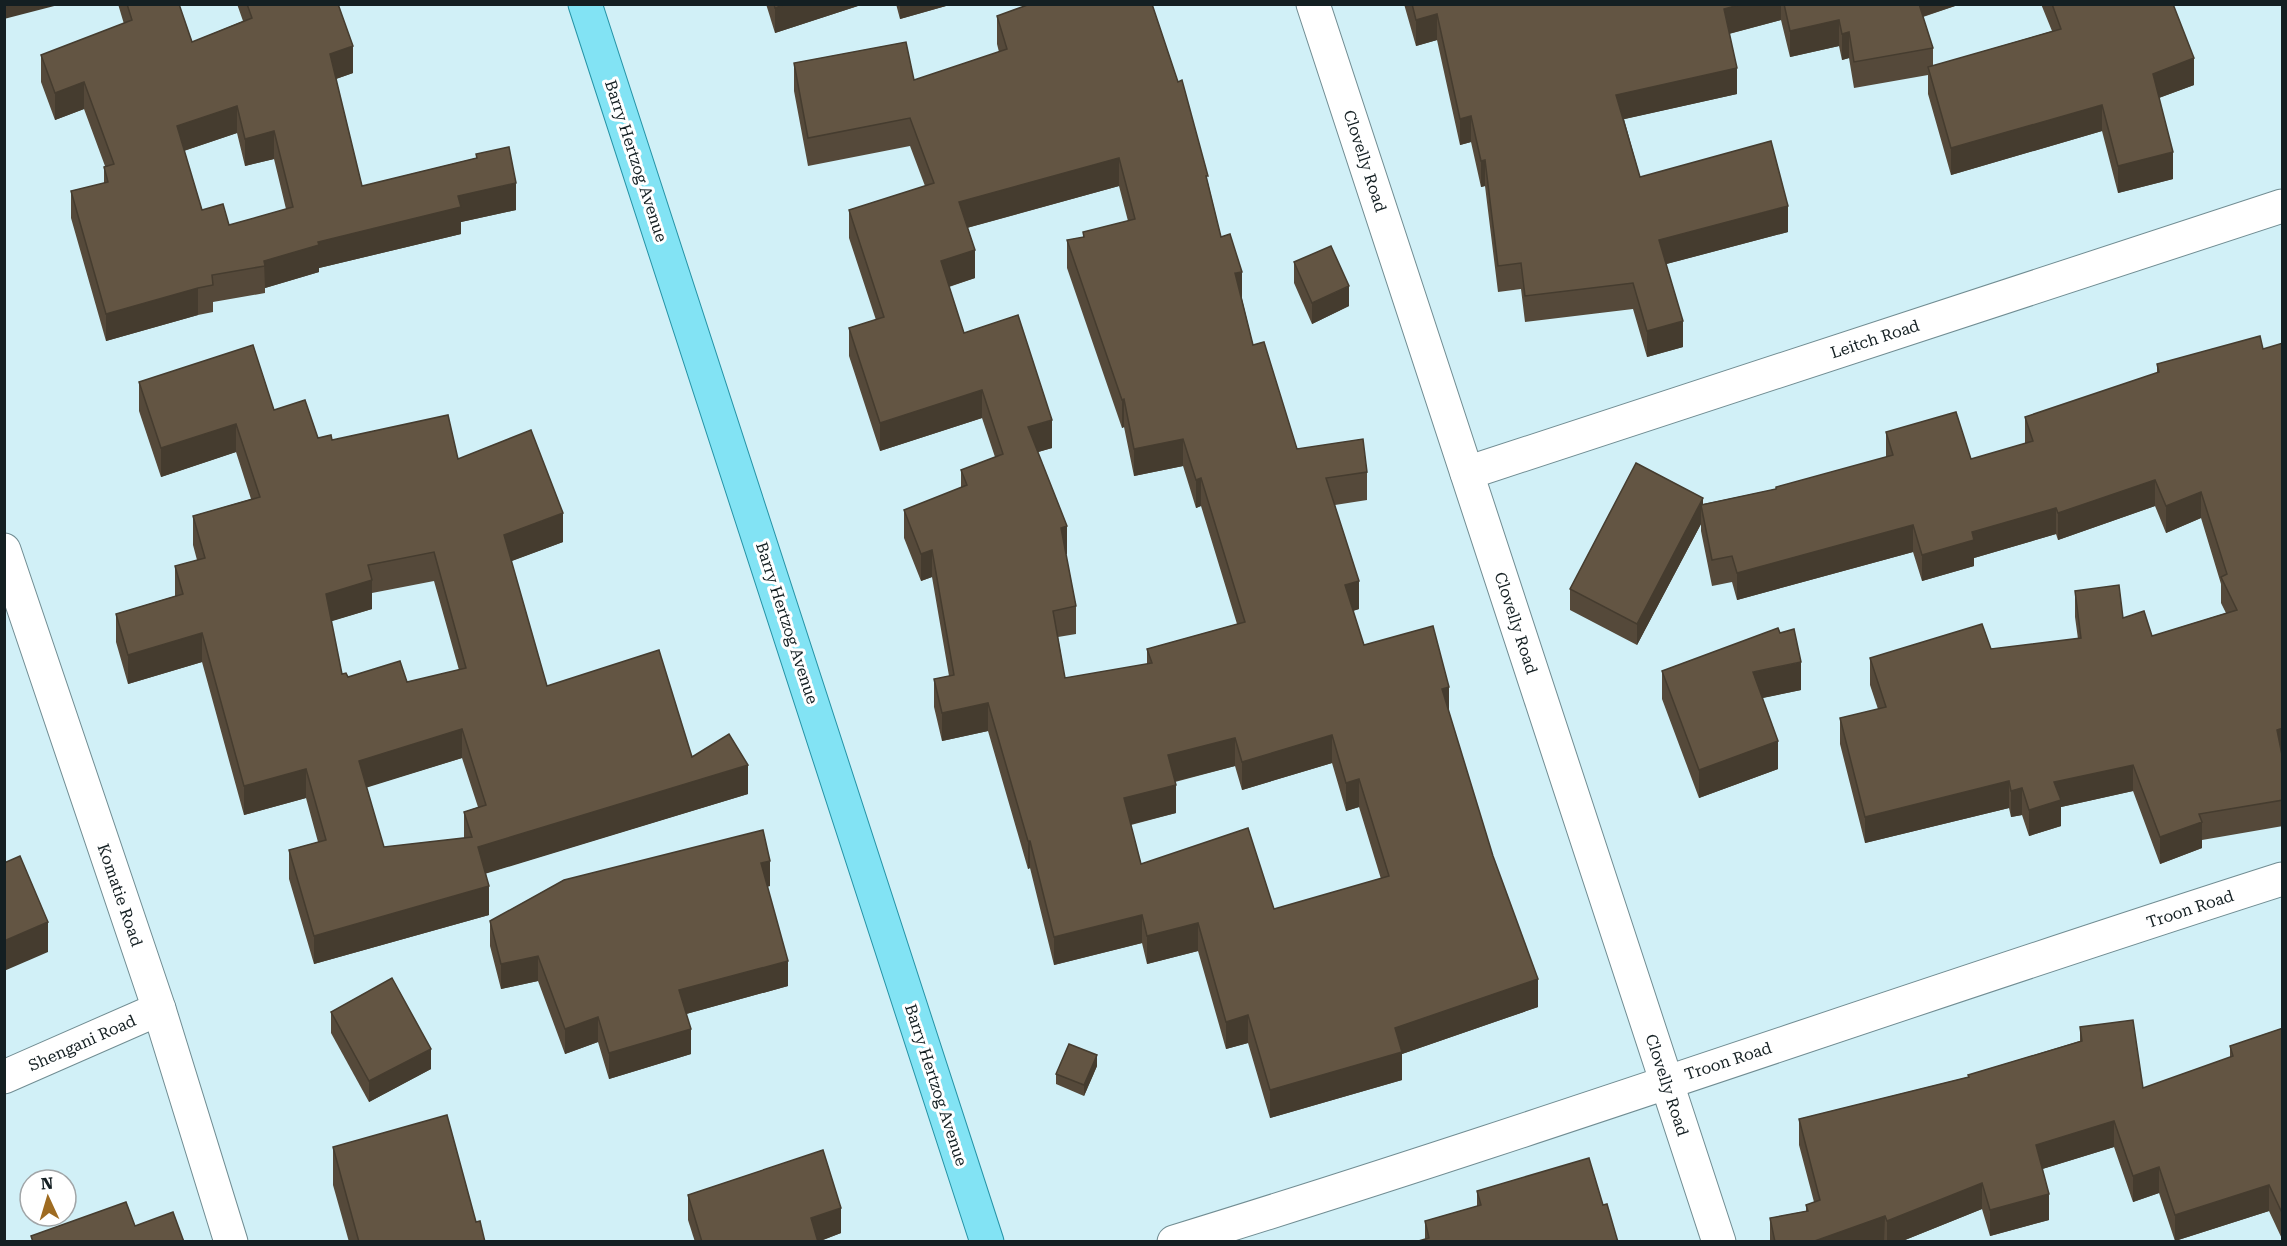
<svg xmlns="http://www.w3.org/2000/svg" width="2287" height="1246" font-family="'Roboto Serif',serif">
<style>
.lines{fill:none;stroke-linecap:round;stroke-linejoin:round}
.minor-casing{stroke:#718d93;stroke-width:35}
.major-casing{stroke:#2693a6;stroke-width:35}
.minor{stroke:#fff;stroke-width:33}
.major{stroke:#82e3f4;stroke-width:33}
.wall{fill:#55493a;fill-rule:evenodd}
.shaded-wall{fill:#453c2f}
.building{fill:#635543;stroke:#453c2f;stroke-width:1.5;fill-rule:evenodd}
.labels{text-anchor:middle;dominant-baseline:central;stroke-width:6;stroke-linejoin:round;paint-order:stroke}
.street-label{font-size:16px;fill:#141f22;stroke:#fff}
</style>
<rect width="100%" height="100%" fill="#d1f0f7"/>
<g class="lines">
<defs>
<g id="minor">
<polyline points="1313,4 1719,1242"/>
<polyline points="1467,473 2282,206"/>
<polyline points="4,550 159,1009 231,1242"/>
<polyline points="4,1077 159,1009"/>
<path d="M1174 1242C1545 1128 1912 997 2282 879"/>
</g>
<polyline id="major" points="585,4 987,1242"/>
</defs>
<use href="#minor" class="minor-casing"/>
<use href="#major" class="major-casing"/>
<use href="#minor" class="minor"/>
<use href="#major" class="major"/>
</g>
<g class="wall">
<path d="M118 4H179L192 42 243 21 237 4H338L353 73 336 79 362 186 476 158V154L516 210 461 222V234L319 268V272L265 288V293L213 302V312L198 315 106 341 71 218V191L104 183V167L105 166 84 109 55 120 41 82V55L124 24ZM237 133 245 166 274 159 286 209 229 225 202 210 184 151Z"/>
<polygon points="766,4 864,4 775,33"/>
<polygon points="896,4 953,4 900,19"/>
<polygon points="1404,4 1961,4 1923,17 1933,48 1933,66 2052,31 2041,4 2173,4 2194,85 2159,98 2173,179 2118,193 2102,131 1951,175 1928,94 1928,75 1854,88 1849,58 1842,60 1839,46 1790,57 1781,20 1729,34 1737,94 1624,119 1640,177 1788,232 1666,264 1683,347 1647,357 1633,309 1525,322 1521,289 1498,292 1485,186 1481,187 1471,142 1460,145 1437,40 1416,46"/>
<path d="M997 16 1208 183 1221 237 1242 299 1253 345 1297 449 1367 472V500L1335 505 1359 609 1353 611 1364 645 1449 712 1538 1007 1402 1054V1080L1270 1118 1248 1043 1226 1049 1198 951 1147 964 1142 943 1054 965 1030 868 1028 869 988 731 942 741 934 707V679L949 676 932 577 921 581 904 538V510L961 488V470L995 457 982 418 880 451 849 356V328L876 320 849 238V210L925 186 910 146 808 166 794 91V63L914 80 999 52 997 44ZM1119 186 1128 221 1083 232V237L1067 240V268L1122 428 1124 427 1134 476 1183 466 1196 508 1201 506 1237 624 1147 649V664L1065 678 1058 637 1076 634V606L1066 554H1067L1038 452 1052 448 964 333 949 287 975 278 967 228ZM1332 763 1346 811 1359 807 1381 879 1274 909 1141 864 1131 825 1176 813 1175 782 1235 766 1242 790Z"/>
<polygon points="1294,262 1349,306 1312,324 1294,283"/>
<polygon points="2283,343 2283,754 2282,755 2283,760 2283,826 2202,840 2202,848 2160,864 2133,791 2061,807 2061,826 2029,836 2022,815 2011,817 2009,808 1865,843 1840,744 1840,718 1878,709 1870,685 1870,658 1991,649 2078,639 2075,617 2075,591 2123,618 2152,636 2226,613 2221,603 2221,584 2201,518 2166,533 2155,506 2058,540 2056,534 1974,558 1974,566 1922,581 1913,552 1737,600 1732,582 1712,586 1701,531 1701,524 1637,645 1570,610 1570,589 1703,504 1776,489 1886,457 1886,432 1971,459 2025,444 2025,417 2157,373 2157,364 2263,349"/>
<path d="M139 382 274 410 318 438 458 459 563 542 511 561 547 686 692 757 748 794 486 873 489 915 314 964 289 879V850L318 842 306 798 244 815 202 662 128 684 116 642V614L175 596V566L197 560 193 545V516L251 499 236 452 161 477 139 411ZM434 581 459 670 407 682 348 677 342 674 331 621 372 609V593ZM462 758 478 807 464 812V838L384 847 366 787Z"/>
<polygon points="1662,671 1801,690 1762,698 1778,769 1699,798 1662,699"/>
<polygon points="770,886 767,887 788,986 686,1014 691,1054 609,1079 598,1042 565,1054 538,981 501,989 490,946 490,921"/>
<polygon points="331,1012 431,1069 369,1102 331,1033"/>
<polygon points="2080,1027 2143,1088 2230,1058 2230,1046 2283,1028 2283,1241 2269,1211 2175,1241 2159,1193 2133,1202 2114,1147 2042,1169 2049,1220 1990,1236 1982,1209 1900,1242 1770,1242 1770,1218 1806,1211 1806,1205 1814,1202 1799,1145 1799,1119 1968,1077 1968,1075 2080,1041"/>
<polygon points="1097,1066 1084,1096 1056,1084 1056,1074"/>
<polygon points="333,1147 476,1222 485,1242 349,1242 333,1185"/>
<polygon points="1477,1191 1603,1205 1425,1239 1425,1221 1477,1206"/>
<polygon points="688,1195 841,1233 818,1242 695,1242 688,1220"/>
</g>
<g class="shaded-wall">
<polygon points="4,4 62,4 4,19"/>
<polygon points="786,4 864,4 775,33 775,8"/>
<polygon points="900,4 953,4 900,19"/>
<polygon points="1742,4 1781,4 1781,20 1724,35 1724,9"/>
<polygon points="1915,4 1961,4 1915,19"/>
<polygon points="1437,14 1437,40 1416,46 1416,20"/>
<polygon points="1839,20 1839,46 1790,57 1790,31"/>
<polygon points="1849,32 1849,58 1842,60 1842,34"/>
<polygon points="353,46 353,73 330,81 330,54"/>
<polygon points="2194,58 2194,85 2153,100 2153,74"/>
<polygon points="1737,68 1737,94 1616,121 1616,95"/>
<polygon points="84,82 84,109 55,120 55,93"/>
<polygon points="2102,105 2102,131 1951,175 1951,148"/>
<polygon points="237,106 237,133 177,153 177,126"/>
<polygon points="1471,116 1471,142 1460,145 1460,119"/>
<polygon points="274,131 274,159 245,166 245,139"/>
<polygon points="2173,152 2173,179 2118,193 2118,166"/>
<polygon points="1119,158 1119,186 959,230 959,202"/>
<polygon points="1485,160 1485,186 1481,187 1481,161"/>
<polygon points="516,183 516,210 461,222 461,234 319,268 319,272 265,288 264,261 318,242 458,196"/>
<polygon points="1788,206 1788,232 1659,266 1659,240"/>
<polygon points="975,250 975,278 941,289 941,261"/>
<polygon points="1242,272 1242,299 1235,301 1235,273"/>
<polygon points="1349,286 1349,306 1312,324 1312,303"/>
<polygon points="198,288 198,315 106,341 106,314"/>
<polygon points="1683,321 1683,347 1647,357 1647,331"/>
<polygon points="982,390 982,418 880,451 880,423"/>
<polygon points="1124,399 1124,427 1122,428 1122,400"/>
<polygon points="1052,420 1052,448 1028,455 1028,427"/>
<polygon points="236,424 236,452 161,477 161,448"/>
<polygon points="1183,439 1183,466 1134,476 1134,449"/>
<polygon points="1201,478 1201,506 1196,508 1196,480"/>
<polygon points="2155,480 2155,506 2058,540 2058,513"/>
<polygon points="2201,492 2201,518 2166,533 2166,506"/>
<polygon points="1703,498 1703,518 1701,505 1701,524 1637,645 1637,624"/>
<polygon points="2056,508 2056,534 1974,558 1974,566 1922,581 1922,555 1972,532"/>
<polygon points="563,513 563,542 504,564 504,535"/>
<polygon points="1913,525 1913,552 1737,600 1737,573"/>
<polygon points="1067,526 1067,554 1061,556 1061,528"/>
<polygon points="932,550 932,577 921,581 921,554"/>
<polygon points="372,580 372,609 326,623 326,594"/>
<polygon points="1359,581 1359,609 1345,613 1345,585"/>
<polygon points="202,633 202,662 128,684 128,655"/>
<polygon points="1801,662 1801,690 1753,700 1753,672"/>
<polygon points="1449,687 1449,715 1442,689"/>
<polygon points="988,703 988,731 942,741 942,713"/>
<polygon points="2283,728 2283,754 2277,756 2277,730"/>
<polygon points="462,729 462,758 359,790 359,761"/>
<polygon points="1332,735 1332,763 1242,790 1242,762"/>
<polygon points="1235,738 1235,766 1168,783 1168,755"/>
<polygon points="1778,741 1778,769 1699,798 1699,770"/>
<polygon points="748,765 748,794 478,876 478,847"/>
<polygon points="2133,765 2133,791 2061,807 2061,826 2029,836 2029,810 2054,782"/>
<polygon points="306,769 306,798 244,815 244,786"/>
<polygon points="1359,779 1359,807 1346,811 1346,783"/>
<polygon points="2009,781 2009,808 1865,843 1865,817"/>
<polygon points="1176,785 1176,813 1124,826 1124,798"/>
<polygon points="2022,788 2022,815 2011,817 2011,791"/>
<polygon points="2202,822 2202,848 2160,864 2160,837"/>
<polygon points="1028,841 1030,841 1030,868 1028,869"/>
<polygon points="770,861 770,886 761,888 761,863"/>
<polygon points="489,886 489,915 314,964 314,936"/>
<polygon points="1142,915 1142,943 1054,965 1054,937"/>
<polygon points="48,922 48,952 4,971 4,941"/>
<polygon points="1198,923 1198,951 1147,964 1147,936"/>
<polygon points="538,956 538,981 501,989 501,964"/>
<polygon points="788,961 788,986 679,1016 679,990"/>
<polygon points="1538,979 1538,1007 1402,1054 1402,1080 1270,1118 1270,1090 1395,1028"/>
<polygon points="1248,1015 1248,1043 1226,1049 1226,1022"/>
<polygon points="598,1017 598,1042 565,1054 565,1029"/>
<polygon points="691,1029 691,1054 609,1079 609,1053"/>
<polygon points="431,1049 431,1069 369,1102 369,1081"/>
<polygon points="1097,1055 1097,1066 1084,1096 1084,1085"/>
<polygon points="2114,1121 2114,1147 2036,1171 2036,1145"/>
<polygon points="2159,1167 2159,1193 2133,1202 2133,1176"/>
<polygon points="1982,1183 1982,1209 1900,1242 1887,1242 1887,1221"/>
<polygon points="2269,1185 2269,1211 2175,1241 2175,1215"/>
<polygon points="2049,1194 2049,1220 1990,1236 1990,1210"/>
<polygon points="841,1208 841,1233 817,1242 811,1218"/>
<polygon points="1885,1216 1884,1242 1812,1242"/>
</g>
<g class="building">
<path d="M127 4H179L192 42 252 18 247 4H338L353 46 330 54 362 186 477 158 476 154 509 147 516 183 458 196 461 207 318 242 319 245 264 261 265 266 212 275 213 285 198 288 106 314 71 191 108 182 104 167 114 164 84 82 55 93 41 55 132 20ZM237 106 245 139 274 131 293 207 229 225 223 204 202 210 177 126Z"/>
<polygon points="774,4 786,4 775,8"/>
<path d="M1030 4H1152L1178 82 1182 80 1208 176H1206L1221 237 1230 234 1242 272 1235 273 1253 345 1264 342 1297 449 1363 439 1367 472 1326 478 1359 581 1345 585 1364 645 1433 626 1449 687 1442 689 1493 856 1538 979 1395 1028 1402 1052 1270 1090 1248 1015 1226 1022 1198 923 1147 936 1142 915 1054 937 1030 841H1028L988 703 942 713 934 679 954 675 932 550 921 554 904 510 967 485 961 470 1003 454 982 390 880 423 849 328 884 317 849 210 934 183 910 118 808 138 794 63 906 42 914 80 1007 49 997 16ZM1119 158 1135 219 1083 232 1084 237 1067 240 1122 400 1124 399 1134 449 1183 439 1196 480 1201 478 1245 622 1147 649 1152 663 1065 678 1053 611 1076 606 1061 528 1067 526 1028 427 1052 420 1018 315 964 333 941 261 975 250 959 202ZM1332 735 1346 783 1359 779 1389 876 1274 909 1248 828 1141 864 1124 798 1176 785 1168 755 1235 738 1242 762Z"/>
<polygon points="1412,4 1742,4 1724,9 1737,68 1616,95 1640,177 1771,141 1788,206 1659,240 1683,321 1647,331 1633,283 1525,296 1521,263 1498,266 1485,160 1481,161 1471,116 1460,119 1437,14 1416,20"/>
<polygon points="1784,4 1919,4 1933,48 1854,62 1849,32 1842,34 1839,20 1790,31"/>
<polygon points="2052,4 2173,4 2194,58 2153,74 2173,152 2118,166 2102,105 1951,148 1928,67 2061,29"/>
<polygon points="1331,246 1349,286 1312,303 1294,262"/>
<polygon points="2260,336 2263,349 2283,343 2283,728 2277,730 2283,760 2283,800 2199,814 2202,822 2160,837 2133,765 2054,782 2061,800 2029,810 2022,788 2011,791 2009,781 1865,817 1840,718 1886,707 1870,658 1982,624 1991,649 2081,638 2075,591 2119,585 2123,618 2144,611 2152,636 2237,610 2221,577 2227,574 2201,492 2166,506 2155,480 2058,513 2056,508 1972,532 1974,540 1922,555 1913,525 1737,573 1732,556 1712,560 1701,505 1776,489 1776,487 1893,455 1886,432 1956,412 1971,459 2033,441 2025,417 2159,372 2157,364"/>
<path d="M253 345 274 410 305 400 318 438 331 435 332 440 448 415 458 459 531 430 563 513 504 535 547 686 659 650 692 757 729 734 748 765 478 847 489 886 314 936 289 850 326 840 306 769 244 786 202 633 128 655 116 614 183 594 175 566 205 558 193 516 260 497 236 424 161 448 139 382ZM434 552 466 668 407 682 400 661 348 677 346 673 342 674 326 594 372 580 368 565ZM462 729 486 805 464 812 472 837 384 847 359 761Z"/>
<polygon points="1636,463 1703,498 1637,624 1570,589"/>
<polygon points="1778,628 1780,633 1794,629 1801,662 1753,672 1778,741 1699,770 1662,671"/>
<polygon points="763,830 770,861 761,863 788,961 679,990 691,1029 609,1053 598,1017 565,1029 538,956 501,964 490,921 564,880"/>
<polygon points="20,856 48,922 4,941 4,863"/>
<polygon points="392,978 431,1049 369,1081 331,1012"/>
<polygon points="2133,1020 2143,1088 2233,1056 2230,1046 2283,1028 2283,1215 2269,1185 2175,1215 2159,1167 2133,1176 2114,1121 2036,1145 2049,1194 1990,1210 1982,1183 1887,1221 1885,1216 1812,1242 1775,1242 1770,1218 1808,1211 1806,1205 1820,1200 1799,1119 1969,1077 1968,1075 2082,1041 2080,1027"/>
<polygon points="1069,1044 1097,1055 1084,1085 1056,1074"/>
<polygon points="447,1115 476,1222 480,1221 485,1242 359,1242 333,1147"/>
<polygon points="823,1150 841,1208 811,1218 818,1242 702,1242 688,1195"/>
<polygon points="1589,1158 1603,1205 1607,1204 1618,1242 1415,1242 1429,1238 1425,1221 1481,1205 1477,1191"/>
<polygon points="126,1202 135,1226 173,1212 184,1242 33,1242 31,1236"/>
</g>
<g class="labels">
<g class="street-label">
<text transform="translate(636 161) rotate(72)">Barry Hertzog Avenue</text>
<text transform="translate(1365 161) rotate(72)">Clovelly Road</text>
<text transform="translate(1875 339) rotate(-18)">Leitch Road</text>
<text transform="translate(787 623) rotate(72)">Barry Hertzog Avenue</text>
<text transform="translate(1516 623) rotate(72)">Clovelly Road</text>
<text transform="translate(120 895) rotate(71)">Komatie Road</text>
<text transform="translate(2190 909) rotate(-18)">Troon Road</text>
<text transform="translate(82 1043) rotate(-24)">Shengani Road</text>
<text transform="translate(1728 1061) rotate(-18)">Troon Road</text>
<text transform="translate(936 1085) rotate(72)">Barry Hertzog Avenue</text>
<text transform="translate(1667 1085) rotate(72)">Clovelly Road</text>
</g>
</g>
<rect width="2287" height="1246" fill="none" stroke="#141f22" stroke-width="12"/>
<g transform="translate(48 1198) rotate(356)"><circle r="28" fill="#ffffff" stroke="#a1a5a7" stroke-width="1.5"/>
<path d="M0-4.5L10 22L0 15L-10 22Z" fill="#9e6b21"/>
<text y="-9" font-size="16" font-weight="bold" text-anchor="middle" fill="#141f22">N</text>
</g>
</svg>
